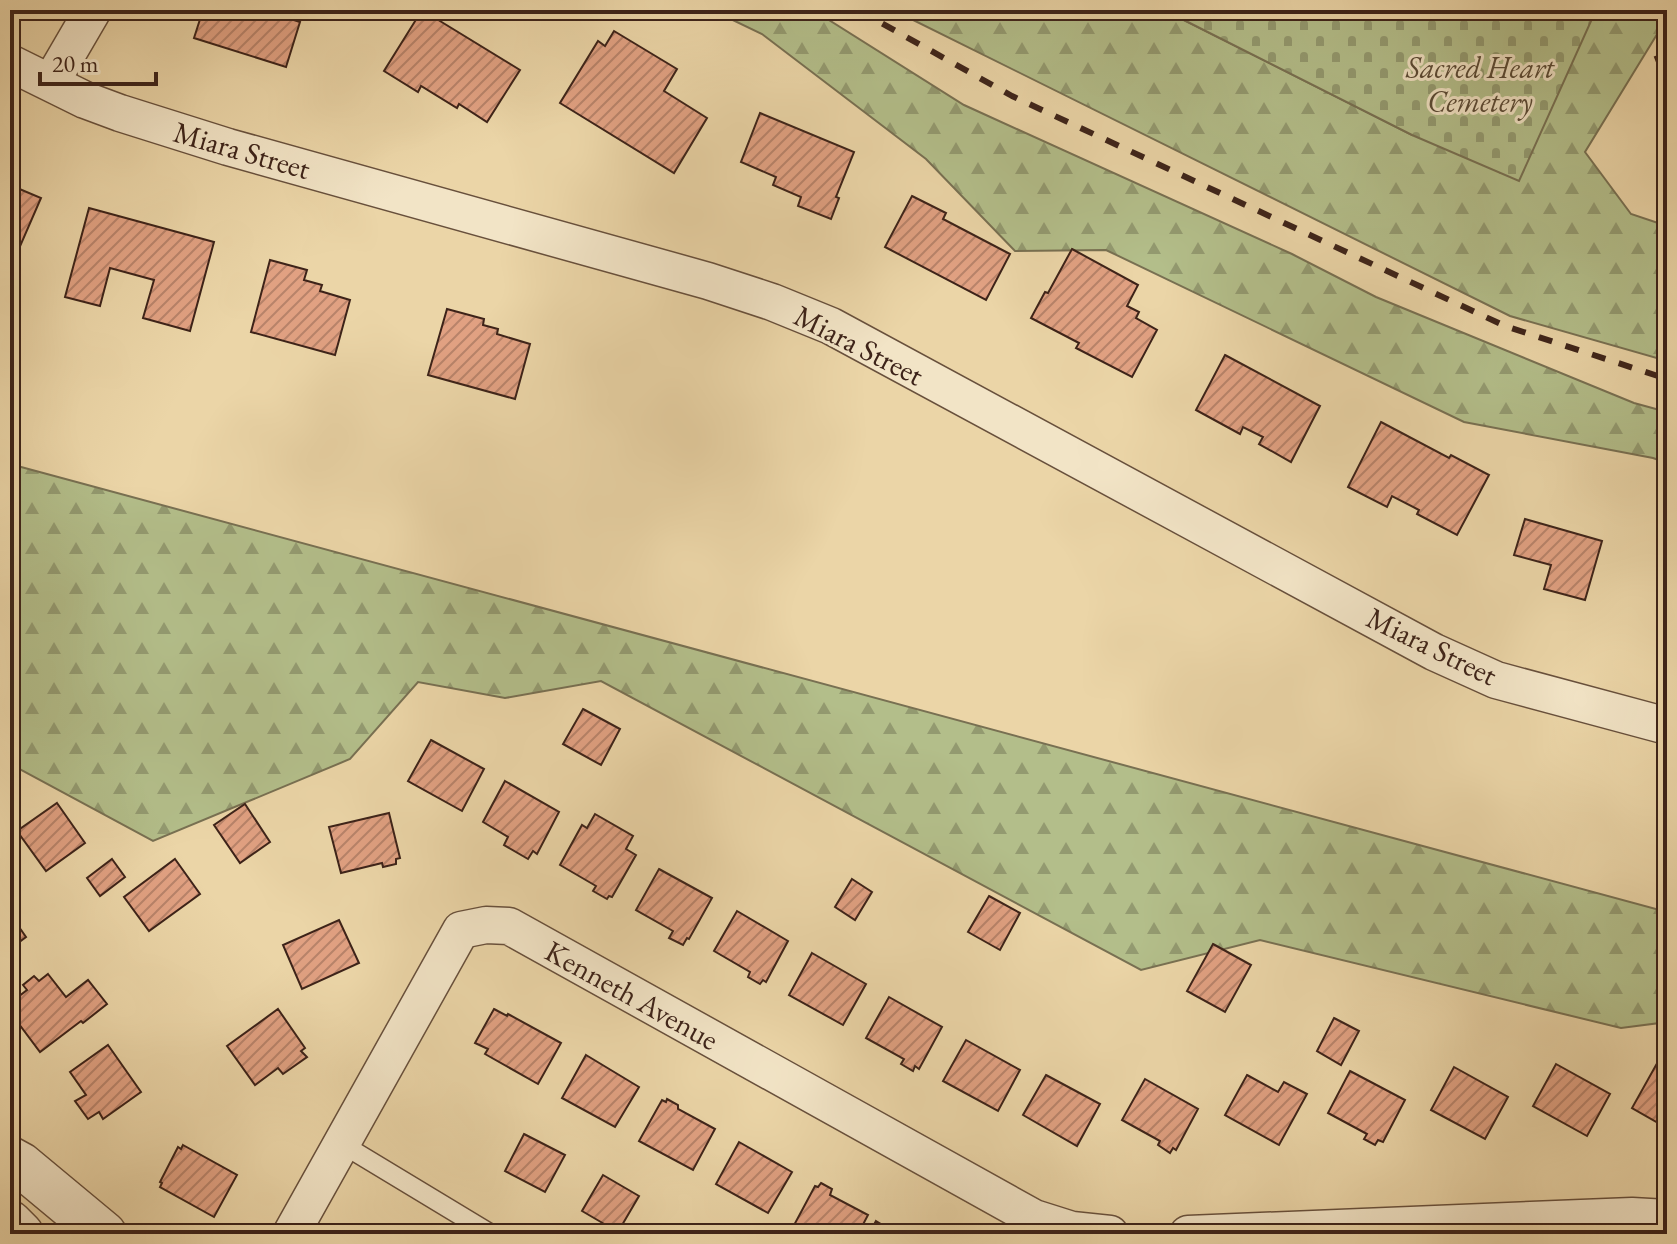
<svg xmlns="http://www.w3.org/2000/svg" width="1677" height="1244" font-family="'EB Garamond',serif">
<style>
.forest{fill:url(#forest-firs);stroke:#787052;stroke-width:2}
.cemetery{fill:url(#cemetery-stones);stroke:#787052;stroke-width:2}
.building{fill:url(#building-hatch);stroke:#3d2319;stroke-width:2}
.lines{fill:none;stroke-linecap:round;stroke-linejoin:round}
.service-casing{stroke:#68503c;stroke-width:21}
.minor-casing{stroke:#68503c;stroke-width:39}
.tertiary-casing{stroke:#68503c;stroke-width:47}
.service{stroke:#f2e4c6;stroke-width:18}
.minor{stroke:#f2e4c6;stroke-width:36}
.tertiary{stroke:#f2e4c6;stroke-width:44}
.rail{stroke:#3d2319;stroke-width:6;stroke-dasharray:14 14;stroke-linecap:butt}
.labels{text-anchor:middle;dominant-baseline:central;stroke-width:6;stroke-linejoin:round;paint-order:stroke}
.park-label{font-size:30px;font-style:italic;fill:#5a4a35;stroke:#f2e4c6}
.street-label{font-size:30px;fill:#3d2319;stroke:#f2e4c6}
</style>
<defs>
<pattern id="forest-firs" width="22" height="20" patternUnits="userSpaceOnUse" patternTransform="scale(2)"><rect width="22" height="20" fill="#b3be8a"/><path d="M5 1l3.5 6h-7zM16 11l3.5 6h-7z" fill="#939a70"/></pattern>
<pattern id="cemetery-stones" width="16" height="16" patternUnits="userSpaceOnUse" patternTransform="scale(2)"><rect width="16" height="16" fill="#b3be8a"/><path d="M2 7V4a2 2 0 0 1 4 0v3zM10 15v-3a2 2 0 0 1 4 0v3z" fill="#939a70"/></pattern>
<pattern id="building-hatch" width="6" height="6" patternUnits="userSpaceOnUse" patternTransform="scale(2)"><rect width="6" height="6" fill="#e1a182"/><path d="M-1 1l2-2M0 6l6-6M5 7l2-2" fill="none" stroke="#b8836a"/></pattern>
</defs>
<rect width="100%" height="100%" fill="#ebd5a7"/>
<filter id="stains"><feTurbulence type="fractalNoise" baseFrequency=".0025" numOctaves="4"/><feColorMatrix values="0 0 0 0 .2 0 0 0 0 .09 0 0 0 0 .02 0 0 0 .5 -.17"/></filter>
<radialGradient id="worn" r=".72"><stop offset=".6" stop-color="#630" stop-opacity="0"/><stop offset="1" stop-color="#630" stop-opacity=".3"/></radialGradient>
<g class="forest">
<polygon points="712,10 813,10 964,105 1292,254 1376,297 1634,403 1667,412 1667,463 1653,458 1464,422 1106,250 1015,251 926,159 762,34"/>
<polygon points="893,10 1164,10 1412,135 1497,10 1667,10 1667,18 1585,152 1631,214 1667,226 1667,361 1510,316"/>
<polygon points="10,464 1667,912 1667,1022 1621,1028 1260,940 1141,970 601,681 505,698 418,682 350,759 153,841 10,764"/>
</g>
<polygon class="cemetery" points="1164,10 1596,10 1519,181 1412,135"/>
<g class="building">
<polygon points="203,10 263,10 300,22 286,67 194,38"/>
<polygon points="422,10 520,70 487,122 459,104 457,108 421,86 418,92 384,71"/>
<polygon points="614,31 677,69 664,91 707,118 674,173 560,103 598,41 605,46"/>
<polygon points="1667,53 1667,88 1655,57"/>
<polygon points="760,113 854,152 836,197 839,198 831,219 798,206 801,197 773,185 776,177 741,162"/>
<polygon points="10,185 41,198 18,251 10,247"/>
<polygon points="912,196 946,213 943,219 1010,254 986,300 885,247"/>
<polygon points="89,208 214,242 190,331 143,318 154,280 110,268 100,306 65,297"/>
<polygon points="1072,249 1138,285 1127,306 1139,312 1136,318 1157,330 1132,377 1076,348 1079,343 1031,318 1045,292 1048,293"/>
<polygon points="270,260 307,270 304,280 322,285 320,291 350,300 335,355 251,332"/>
<polygon points="447,309 484,319 483,325 498,329 497,334 530,344 515,399 428,375"/>
<polygon points="1225,355 1320,406 1291,462 1259,444 1263,437 1243,427 1240,434 1196,410"/>
<polygon points="1381,422 1449,458 1451,455 1489,475 1457,535 1417,514 1419,510 1392,496 1387,507 1348,487"/>
<polygon points="1525,519 1602,541 1585,600 1544,589 1551,565 1514,555"/>
<polygon points="583,709 620,729 601,765 563,744"/>
<polygon points="431,740 484,769 462,811 408,781"/>
<polygon points="505,781 559,812 537,854 533,851 528,859 504,845 508,837 483,822"/>
<polygon points="57,803 85,843 46,871 17,831"/>
<polygon points="245,804 270,842 240,863 214,825"/>
<polygon points="389,813 400,858 396,859 396,864 383,867 382,863 341,873 329,827"/>
<polygon points="595,814 633,836 626,849 636,855 612,897 609,896 607,899 593,891 596,886 560,865 582,825 587,828"/>
<polygon points="112,859 125,877 100,896 87,878"/>
<polygon points="175,859 200,894 149,931 124,897"/>
<polygon points="659,869 712,898 689,939 687,938 683,945 669,938 673,931 636,910"/>
<polygon points="852,879 872,892 855,920 835,907"/>
<polygon points="989,896 1020,913 1000,950 968,932"/>
<polygon points="737,911 788,941 766,982 763,980 760,984 748,977 750,972 714,951"/>
<polygon points="10,914 26,937 10,949"/>
<polygon points="339,920 359,963 302,989 283,945"/>
<polygon points="1213,944 1251,965 1225,1012 1187,991"/>
<polygon points="812,953 866,984 843,1025 789,995"/>
<polygon points="48,974 66,997 88,980 107,1004 83,1023 81,1021 40,1052 16,1020 19,1018 10,1006 10,1003 27,990 23,985 34,976 39,981"/>
<polygon points="889,997 942,1027 919,1069 915,1066 913,1071 901,1064 904,1059 866,1038"/>
<polygon points="278,1009 305,1048 301,1051 307,1057 283,1074 278,1068 255,1085 227,1046"/>
<polygon points="494,1009 507,1016 508,1014 561,1043 538,1084 485,1054 488,1049 475,1043"/>
<polygon points="1334,1018 1359,1031 1341,1065 1317,1051"/>
<polygon points="966,1040 1020,1070 998,1111 943,1081"/>
<polygon points="108,1045 141,1092 103,1119 99,1112 88,1119 75,1101 86,1095 70,1072"/>
<polygon points="1665,1049 1667,1050 1667,1128 1632,1108"/>
<polygon points="586,1055 639,1087 615,1127 562,1098"/>
<polygon points="1556,1064 1610,1094 1587,1136 1533,1106"/>
<polygon points="1454,1067 1508,1097 1485,1139 1431,1110"/>
<polygon points="1350,1071 1405,1100 1383,1142 1378,1140 1375,1145 1364,1139 1367,1134 1328,1113"/>
<polygon points="1046,1075 1100,1104 1077,1146 1023,1115"/>
<polygon points="1247,1075 1278,1092 1284,1082 1307,1094 1279,1145 1225,1115"/>
<polygon points="1145,1079 1198,1109 1176,1150 1173,1148 1170,1153 1158,1145 1160,1141 1122,1120"/>
<polygon points="667,1099 678,1105 678,1109 715,1129 693,1170 639,1141 662,1100 666,1102"/>
<polygon points="524,1134 565,1155 545,1192 505,1171"/>
<polygon points="739,1142 792,1172 768,1213 716,1184"/>
<polygon points="183,1145 237,1175 214,1217 160,1187 162,1183 160,1182 178,1147 181,1149"/>
<polygon points="603,1175 639,1196 618,1232 582,1211"/>
<polygon points="821,1183 832,1189 830,1195 868,1215 858,1234 806,1234 793,1227 815,1186 818,1187"/>
<polygon points="876,1221 891,1230 892,1228 896,1230 899,1225 911,1232 910,1234 869,1234"/>
</g>
<g class="lines">
<defs>
<polyline id="service" points="342,1144 491,1234"/>
<g id="minor">
<polyline points="10,63 85,100 120,113 228,147 708,281 772,302 831,326 1434,652 1496,680 1667,726"/>
<polyline points="51,82 93,10"/>
<polyline points="291,1234 461,930 486,925 509,926 1034,1218 1072,1230 1110,1234"/>
<polyline points="1188,1234 1632,1216 1667,1218"/>
</g>
<g id="tertiary">
<polyline points="10,1159 21,1165 104,1234"/>
<polyline points="10,1223 21,1234"/>
</g>
</defs>
<use href="#service" class="service-casing"/>
<use href="#minor" class="minor-casing"/>
<use href="#tertiary" class="tertiary-casing"/>
<use href="#service" class="service"/>
<use href="#minor" class="minor"/>
<use href="#tertiary" class="tertiary"/>
<polyline class="rail" points="858,10 1012,96 1505,326 1667,379"/>
</g>
<g class="labels">
<g class="park-label">
<text x="1480" y="67">Sacred Heart<tspan x="1480" dy="34">Cemetery</tspan></text>
</g>
<g class="street-label">
<text transform="translate(242 150) rotate(16)">Miara Street</text>
<text transform="translate(859 345) rotate(27)">Miara Street</text>
<text transform="translate(1432 646) rotate(26)">Miara Street</text>
<text transform="translate(632 995) rotate(29)">Kenneth Avenue</text>
</g>
</g>
<rect width="1677" height="1244" fill="none" stroke="#ebd5a7" stroke-width="40"/>
<rect x="12" y="12" width="1653" height="1220" fill="none" stroke="#3d2319" stroke-width="4"/>
<rect x="20" y="20" width="1637" height="1204" fill="none" stroke="#3d2319" stroke-width="2"/>
<path d="M40 72v12h116v-12" fill="none" stroke="#3d2319" stroke-width="4"/>
<text x="52" y="72" font-size="24" fill="#3d2319" stroke="#f2e4c6" stroke-width="6" paint-order="stroke">20 m</text>
<rect width="100%" height="100%" filter="url(#stains)"/>
<rect width="100%" height="100%" fill="url(#worn)"/>
</svg>
